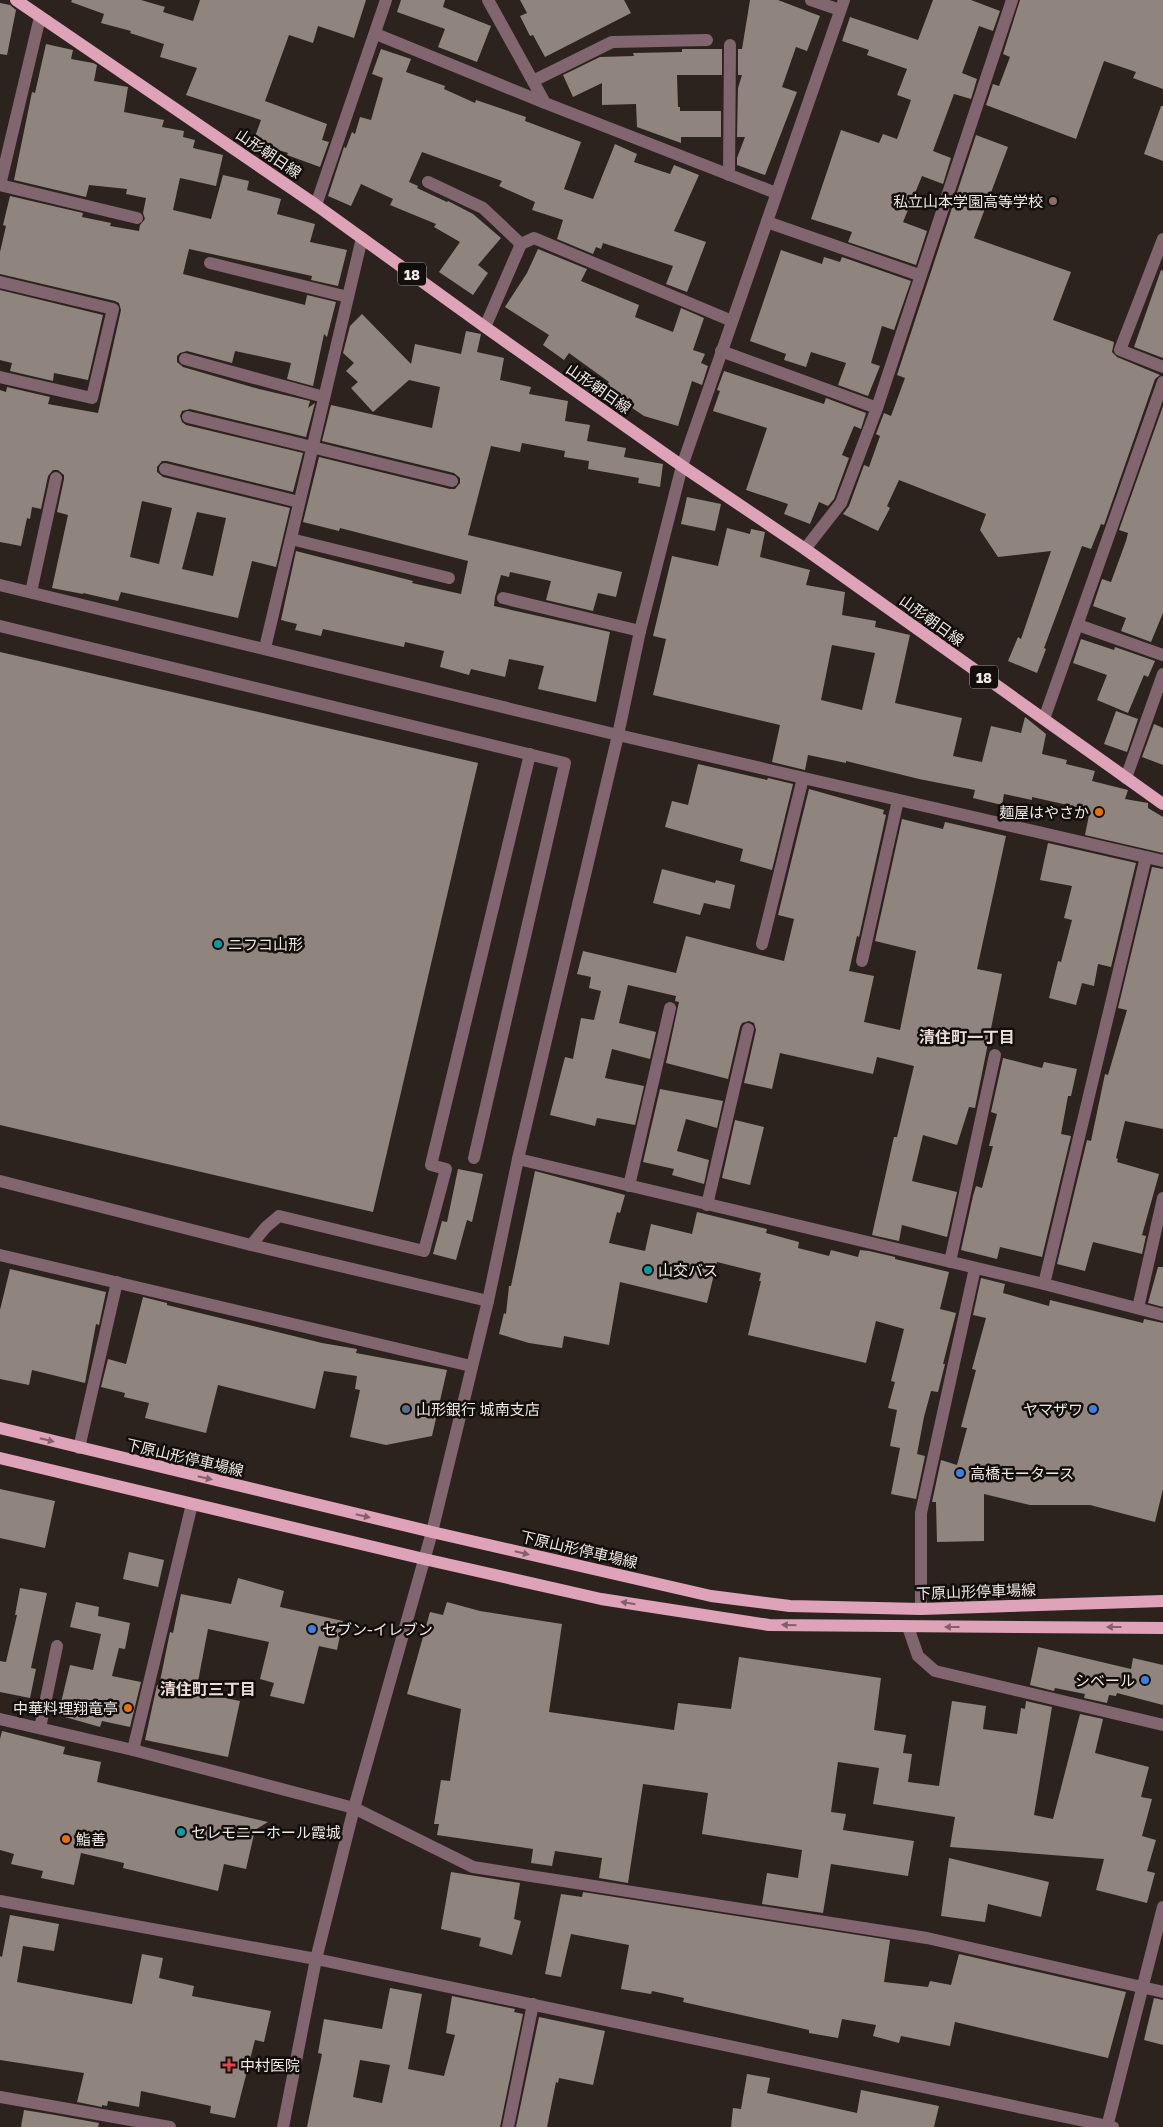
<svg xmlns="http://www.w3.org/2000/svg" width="1163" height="2127" font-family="'Golos Text','Noto Sans JP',sans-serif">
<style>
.building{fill:#90847e;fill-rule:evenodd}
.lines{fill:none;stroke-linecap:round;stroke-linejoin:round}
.minor{stroke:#81656f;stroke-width:12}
.major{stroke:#dea3b9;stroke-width:12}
.oneway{fill:#82606b}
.education-dot{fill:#8d6e63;stroke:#120e0b;stroke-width:2}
.food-dot{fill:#e8710a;stroke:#120e0b;stroke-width:2}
.culture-dot{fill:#0f9aa8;stroke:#120e0b;stroke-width:2}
.service-dot{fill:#5c6f8a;stroke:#120e0b;stroke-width:2}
.shop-dot{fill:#3f7fe0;stroke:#120e0b;stroke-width:2}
.health-dot{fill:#e0444e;stroke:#120e0b;stroke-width:2}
.labels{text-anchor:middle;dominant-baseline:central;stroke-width:5;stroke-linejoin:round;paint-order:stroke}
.shield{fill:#120e0b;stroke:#aca6a3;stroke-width:1}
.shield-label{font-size:14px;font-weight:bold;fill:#eee7e4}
.street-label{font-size:15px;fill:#eee7e4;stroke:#120e0b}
.poi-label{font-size:15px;fill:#eee7e4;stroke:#120e0b;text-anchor:start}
.neighbourhood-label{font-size:16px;font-weight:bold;fill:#eaddd5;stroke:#120e0b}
</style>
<rect width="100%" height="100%" fill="#2d231e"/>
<g class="building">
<polygon points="72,0 141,0 165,7 163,12 193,21 200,0 366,0 354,38 318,26 313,43 289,35 265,101 327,124 322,140 329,142 320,167 287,155 288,153 253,142 261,120 186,95 197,68 160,57 164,44 130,33 131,31 101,23 104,14 71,2"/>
<polygon points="401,0 445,0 443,7 491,26 477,62 438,47 445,29 397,12"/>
<polygon points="520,0 624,0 631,13 545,57 533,35 530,36 520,16 527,13"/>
<polygon points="750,0 778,0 820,16 807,51 796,47 782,87 797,92 765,175 737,165 737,158 745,137 737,137 738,88 742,75 738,75 738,49 742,49"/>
<polygon points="933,0 971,0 1000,11 993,31 979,26 962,73 977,79 971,99 954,94 933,151 951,158 943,184 922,176 903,222 927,231 916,265 848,242 852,232 811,219 841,130 879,143 883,134 897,139 911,100 897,95 907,69 867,55 869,50 842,41 850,17 918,40"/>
<polygon points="1020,0 1163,0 1163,89 1133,78 1136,72 1104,61 1076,139 986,105 993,84 999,86 1010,57 1003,54"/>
<polygon points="0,3 10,5 16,10 7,55 0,54"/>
<path d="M46 44 73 50 71 59 93 63 97 65 94 81 128 87 124 112 164 120 162 127 184 131 183 137 195 140 193 148 223 155 216 186 180 178 173 210 211 219 223 175 249 181 247 190 281 199 277 214 315 224 310 242 347 250 338 286 311 280 312 276 189 249 183 274 305 305 307 295 336 302 327 337 324 334 313 386 287 379 291 363 235 351 232 363 187 351 180 353 177 356V362L183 367 259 389 310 401 308 408 315 403 306 437 190 409 182 411 180 416 182 422 186 425 303 453 293 492 167 461H162L157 467V472L163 477 290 508 276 567 252 561 238 618 121 592 118 601 83 593V594L52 588 68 515 57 512 64 479V475L58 470H53L48 476 41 509 32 507 30 519 27 518 21 546 0 542V390L6 392 7 387 50 397 48 404 98 413 121 310 119 303 115 301 0 274V252L6 226 3 225 10 196 83 213 82 217 111 223 110 226 139 231 140 225 145 219 143 213 146 198 126 194 127 189 89 185 86 197 14 180 32 92 35 93ZM142 501 172 508 159 564 130 557ZM197 512 226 518 213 576 182 569Z"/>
<polygon points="381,49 411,59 406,72 445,86 444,89 475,103 476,100 526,117 525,121 581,142 564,189 593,199 615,144 637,154 634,162 670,174 674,165 699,175 674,231 706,242 687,292 666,284 673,266 603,243 601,249 596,247 593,254 557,239 563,220 532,210 535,202 499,186 502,181 422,152 409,182 418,186 417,188 447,202 448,201 473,214 501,238 478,265 488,273 473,295 439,272 460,242 434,227 436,224 390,205 393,199 361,184 351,206 328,196 344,147 346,148 352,132 355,134 360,117 371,120 383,78 372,74"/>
<polygon points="682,49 722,49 722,75 677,75 678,107 680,107 680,111 721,111 721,137 681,137 681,143 637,127 636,104 602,105 602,83 573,97 563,75 600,57 634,56 633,53 682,52"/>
<polygon points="1161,106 1163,106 1163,161 1144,154"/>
<polygon points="976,135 1008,147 974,238 1071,272 1053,320 1114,342 1112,352 1117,357 1160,375 1155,379 1104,525 1101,524 1091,549 1082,546 1044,648 1046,649 1037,673 1008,661 1018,637 1021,639 1051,551 998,557 980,530 986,514 899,480 887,506 890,508 878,531 843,514 849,506 864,465 869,467 880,436 876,434 884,413 891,416 905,378 897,375"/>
<polygon points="538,249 587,269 581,281 639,305 635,317 673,332 681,308 704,318 693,350 705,354 701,363 708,366 702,385 692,381 678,426 644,416 604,389 609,382 569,353 564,360 543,345 549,335 505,307 527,273"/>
<polygon points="781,250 822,264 824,257 840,262 842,257 911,281 894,330 882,326 871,363 880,366 868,396 838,385 846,363 811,352 806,367 784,360 786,354 750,341"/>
<polygon points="1161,270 1163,271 1163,358 1134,347"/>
<polygon points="0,290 103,315 88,380 54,373 53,381 10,371 12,363 0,360"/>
<polygon points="362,314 411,364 415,344 461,354 466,331 481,334 477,352 504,358 500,380 531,387 529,394 568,401 565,421 590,425 587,441 626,448 624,457 663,464 660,487 638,483 639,478 588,469 589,461 564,457 565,451 522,443 520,452 491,446 468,535 622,572 616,597 598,593 593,611 546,600 551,581 510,572 509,577 501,575 495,597 494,606 610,632 596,702 538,689 544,666 509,659 505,677 471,669 469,675 440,667 444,651 405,642 404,647 323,629 321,636 295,630 297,624 281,620 296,551 413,581 412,583 461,594 468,561 340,528 339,531 303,522 319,457 450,489 455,489 460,483 460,478 454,473 322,441 331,405 432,428 440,387 409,380 373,412 351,388 358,382 346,371 354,363 343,353 350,326"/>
<polygon points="724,371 824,404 826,398 866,413 861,429 854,426 842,455 849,458 834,499 828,506 819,502 810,524 784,514 788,504 746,490 767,428 713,411 720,391 717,390"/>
<polygon points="1163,406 1163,613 1151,642 1121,631 1126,618 1093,606 1102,579 1111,582 1126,541 1128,533 1119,530"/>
<polygon points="687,497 721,504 715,531 681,524"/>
<path d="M727 528 750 534 751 529 765 532 760 557 810 570 806 585 845 592 842 615 876 621 875 627 910 635 895 703 962 718 953 756 982 762 991 726 1021 733 1025 717 1046 734 1042 754 1067 760 1066 764 1095 771 1092 781 1128 790 1125 799 1148 803V808L1163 817V853L1085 835 1090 810 1032 797V800L1004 794 1002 805 973 798 975 790 919 779 846 761V763L808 755 805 770 772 762 780 725 653 695 666 639 653 636 672 556 718 566ZM832 645 875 653 862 710 821 700Z"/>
<polygon points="1081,639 1114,650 1115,647 1155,661 1148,677 1144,675 1128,713 1097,700 1107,675 1073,663"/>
<polygon points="0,652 478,763 373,1212 0,1125"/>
<polygon points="1116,711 1138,719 1127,752 1104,744"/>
<polygon points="1154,724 1163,728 1163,765 1142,757"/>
<polygon points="698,764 767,780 768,778 793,784 772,870 740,861 743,849 665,827 672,801 688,805"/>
<polygon points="809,789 884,810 883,814 886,815 859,937 857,936 849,971 874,976 864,1022 900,1030 916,951 875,941 902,819 943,829 945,822 1006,836 977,969 1002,974 975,1108 969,1107 957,1145 923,1135 912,1181 957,1192 947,1237 902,1225 899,1241 872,1235 894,1137 897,1137 914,1066 877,1057 873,1074 780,1053 772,1089 744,1083 756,1030 754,1023 749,1021 742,1023 740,1027 728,1079 666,1063 679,1002 675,1001 676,996 628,985 619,1023 656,1032 650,1059 612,1049 605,1078 644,1086 635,1125 597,1118 595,1126 550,1115 565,1057 573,1059 581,1018 594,1020 601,991 589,988 591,977 577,974 583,951 676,973 686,936 784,961 794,919 778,915"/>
<polygon points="1048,843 1136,863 1111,967 1098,964 1094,986 1082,983 1076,1005 1049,998 1058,961 1061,962 1072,920 1064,918 1072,886 1040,880"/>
<polygon points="1152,867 1163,869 1163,1129 1125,1121 1116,1158 1118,1159 1117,1162 1159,1174 1142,1235 1146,1236 1142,1254 1093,1242 1085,1271 1057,1264 1087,1140 1091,1141 1105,1074 1108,1075 1127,1010 1118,1008"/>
<polygon points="662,869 715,883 716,880 735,885 730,909 704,903 700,915 653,903"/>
<polygon points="1003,1058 1042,1068 1044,1062 1077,1069 1071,1096 1068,1096 1061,1134 1071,1136 1042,1257 1000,1247 997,1259 961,1250 973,1196 976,1186 982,1188 993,1146 989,1146 997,1114 991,1112"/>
<polygon points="660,1089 723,1101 717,1128 686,1119 677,1151 709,1160 704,1184 672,1175 674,1169 643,1162"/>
<polygon points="735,1120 764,1127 750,1185 722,1178"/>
<polygon points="458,1169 483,1174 472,1222 467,1220 456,1260 433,1254 442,1221 447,1222"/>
<polygon points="535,1171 625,1195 620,1213 617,1212 609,1243 645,1251 651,1224 692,1234 697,1212 767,1229 766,1233 799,1242 798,1248 829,1256 831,1250 858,1257 860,1250 869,1251 895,1257 895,1259 949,1272 940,1309 956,1313 943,1364 945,1364 938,1392 931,1391 924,1417 917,1454 925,1456 916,1499 891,1494 900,1448 890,1446 897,1410 888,1408 895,1382 891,1381 904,1329 876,1321 866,1363 748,1335 761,1281 759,1281 761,1273 717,1262 707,1303 620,1282 609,1345 564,1336 562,1348 529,1343 499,1334 504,1313 506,1314 509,1286 511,1286"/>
<polygon points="1158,1267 1163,1267 1163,1307 1148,1303"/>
<polygon points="10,1269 106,1292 99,1325 96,1324 85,1383 32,1370 29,1385 0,1379 0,1310"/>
<polygon points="981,1278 1005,1284 1003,1293 1049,1306 1050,1300 1143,1323 1144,1319 1163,1323 1163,1489 1155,1522 1090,1505 1030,1505 984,1494 984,1541 937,1542 936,1502 932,1502 941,1460 957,1465 967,1428 961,1427 976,1370 972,1369 986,1318 973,1315"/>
<polygon points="143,1297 167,1303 167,1305 322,1343 357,1349 356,1353 447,1370 432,1436 386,1445 350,1437 360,1390 355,1389 357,1376 324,1371 315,1409 218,1385 206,1433 145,1418 149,1403 124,1397 125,1393 101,1387 108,1359 126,1364"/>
<polygon points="0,1489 55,1501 45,1548 0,1538"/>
<polygon points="129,1552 164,1560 158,1587 123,1579"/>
<polygon points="238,1578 284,1591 280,1607 343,1621 337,1650 319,1646 304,1704 270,1696 274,1683 260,1679 269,1642 208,1629 196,1692 240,1701 228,1757 145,1740 157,1685 159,1686 170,1632 173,1633 181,1594 231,1604"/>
<polygon points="20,1588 47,1593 31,1668 36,1669 30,1698 0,1692 0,1661 6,1662 17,1615 15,1615"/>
<polygon points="76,1602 99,1607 98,1616 130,1623 125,1649 119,1648 112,1676 141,1682 130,1727 102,1721 100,1727 58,1715 70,1665 93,1670 101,1634 70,1627"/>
<polygon points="447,1602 480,1611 562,1624 549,1712 674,1730 678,1703 731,1709 739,1657 881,1678 874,1730 906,1735 903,1753 912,1754 908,1782 939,1786 952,1701 986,1706 983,1729 1017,1734 1021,1708 1025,1709 1026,1701 1052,1707 1034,1815 1053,1819 1080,1714 1103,1719 1095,1753 1149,1767 1141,1797 1152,1799 1142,1836 1156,1840 1147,1871 1155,1873 1147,1903 1096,1890 1104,1859 950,1847 955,1817 873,1804 879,1768 838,1762 831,1812 846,1814 843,1830 914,1841 908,1876 831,1864 823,1913 762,1904 767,1873 798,1878 802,1850 702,1834 708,1793 643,1784 628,1883 599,1878 602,1858 555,1851 552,1866 531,1863 533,1849 437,1835 439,1824 434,1824 441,1780 450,1781 461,1709 407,1694 430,1612 443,1615"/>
<polygon points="1038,1647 1131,1669 1133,1658 1163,1665 1163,1705 1117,1693 1116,1696 1109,1695 1107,1703 1084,1698 1085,1694 1055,1688 1054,1691 1030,1685"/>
<polygon points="2,1731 65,1747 63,1754 101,1762 97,1782 268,1822 255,1830 246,1869 224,1864 218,1891 123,1868 124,1863 81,1853 74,1885 41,1878 43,1871 11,1864 14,1854 0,1850 0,1739"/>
<polygon points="949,1858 1049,1882 1041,1917 988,1904 985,1922 941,1916"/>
<polygon points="451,1872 520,1883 514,1919 521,1921 512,1955 479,1946 481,1938 441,1929"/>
<polygon points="583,1892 890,1940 884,1982 928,1987 930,1981 951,1985 959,1954 1126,1992 1108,2058 955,2022 950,2046 901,2036 899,2043 873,2036 876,2025 842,2019 838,2038 809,2033 809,2030 683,2002 684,1998 652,1991 651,1994 621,1989 629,1945 571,1934 561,1977 545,1974 561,1894 582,1897"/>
<polygon points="10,1915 59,1924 54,1951 23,1946 17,1982 132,2004 142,1954 163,1958 159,1978 194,1986 192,1996 271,2011 264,2042 255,2040 235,2118 210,2113 211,2106 141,2091 139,2107 108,2101 107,2106 102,2105 102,2107 77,2102 84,2073 0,2060 0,1956 2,1957"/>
<path d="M390 1988 422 1994 408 2069 444 2076 455 2035 446 2033 452 1996 515 2009 514 2012 523 2014 500 2127H307L322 2054 318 2053 324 2019 382 2029ZM360 2060 390 2065 382 2103 353 2097Z"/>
<polygon points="1154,1998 1163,2000 1163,2045 1144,2040"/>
<polygon points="539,2017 605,2031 593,2085 559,2078 558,2083 556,2082 547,2127 516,2127"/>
<polygon points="747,2074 770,2078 767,2093 857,2113 861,2090 939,2106 934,2127 731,2127 733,2108 741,2109"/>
<polygon points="24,2110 55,2115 99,2123 98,2127 21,2127"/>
</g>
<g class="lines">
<g class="minor">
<polyline points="488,0 545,103 776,193"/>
<polyline points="811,0 840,10"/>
<polyline points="376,34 545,103"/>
<polyline points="533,81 612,42 707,40"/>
<polyline points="729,175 730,45"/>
<polyline points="428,182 483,208 521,244"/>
<polyline points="0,185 40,17"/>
<polyline points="0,185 137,218"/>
<polyline points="316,205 386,0"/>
<polyline points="767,222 919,275"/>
<polyline points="1163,239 1120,350 1163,367"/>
<polyline points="210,263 348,297"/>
<polyline points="0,282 113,309 92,398 0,377"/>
<polyline points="485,327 521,244 534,238 732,321"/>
<polyline points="721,351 877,408"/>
<polyline points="185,359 324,397"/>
<polyline points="188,417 452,481"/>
<polyline points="165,469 299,502"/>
<polyline points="291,539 449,578"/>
<polyline points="805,549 841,503 877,408 1012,0"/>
<polyline points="0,585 618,735 1163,861"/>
<polyline points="31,592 56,478"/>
<polyline points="503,598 640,631"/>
<polyline points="1078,625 1163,655"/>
<polyline points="0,626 565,763 474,1158"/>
<polyline points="265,648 362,238"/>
<polyline points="1044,719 1163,382"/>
<polyline points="1126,778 1163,674"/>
<polyline points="762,944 803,778"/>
<polyline points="862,961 898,800"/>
<polyline points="518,1159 1044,1284 1163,1315"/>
<polyline points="0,1181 251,1245 488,1301"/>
<polyline points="629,1186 670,1008"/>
<polyline points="707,1205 748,1029"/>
<polyline points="251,1245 266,1227 279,1216 424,1251 446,1169 431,1165 530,754"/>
<polyline points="0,1255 471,1366"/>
<polyline points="950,1262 995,1055"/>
<polyline points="1044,1284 1146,857"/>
<polyline points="1138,1308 1163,1198"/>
<polyline points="79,1448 117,1282"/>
<polyline points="921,1609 921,1513 975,1268"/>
<polyline points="908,1627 918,1656 935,1671 1163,1725"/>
<polyline points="0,1719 133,1750 354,1808 473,1867 927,1938 1163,1992"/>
<polyline points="40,1728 57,1646"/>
<polyline points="133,1750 192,1504"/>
<polyline points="0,1901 316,1959 1113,2127"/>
<polyline points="0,2097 170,2127"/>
<polyline points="283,2127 316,1959 354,1808 432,1532 488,1301 518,1159 618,735 640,631 682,466 844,0"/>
<polyline points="508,2127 533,2004"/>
<polyline points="1107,2127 1163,1907"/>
</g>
<g class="major">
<polyline points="16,0 316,205 485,327 682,466 805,549 1163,804"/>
<polyline points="0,1428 432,1532 711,1596 790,1606 921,1609 1163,1601"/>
<polyline points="0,1458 424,1559 601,1599 769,1625 1163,1628"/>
</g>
</g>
<defs><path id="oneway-solid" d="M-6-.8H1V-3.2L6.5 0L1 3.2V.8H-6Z" transform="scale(1.25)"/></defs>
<g class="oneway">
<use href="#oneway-solid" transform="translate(47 1440) rotate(14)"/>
<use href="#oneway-solid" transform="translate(205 1478) rotate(13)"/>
<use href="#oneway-solid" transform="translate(363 1516) rotate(13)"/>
<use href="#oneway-solid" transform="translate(522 1553) rotate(13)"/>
<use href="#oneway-solid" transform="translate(628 1603) rotate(-171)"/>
<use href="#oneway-solid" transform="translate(789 1625) rotate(-179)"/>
<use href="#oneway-solid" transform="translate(952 1627) rotate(-180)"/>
<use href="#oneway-solid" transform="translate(1114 1627) rotate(-180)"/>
</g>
<circle class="education-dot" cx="1053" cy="201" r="5"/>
<g class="food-dot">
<circle cx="1099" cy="812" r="5"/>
<circle cx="128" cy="1708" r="5"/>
<circle cx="66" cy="1839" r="5"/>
</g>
<g class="culture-dot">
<circle cx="218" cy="944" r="5"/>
<circle cx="648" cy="1270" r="5"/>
<circle cx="181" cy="1832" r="5"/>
</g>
<circle class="service-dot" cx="406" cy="1409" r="5"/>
<g class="shop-dot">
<circle cx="1093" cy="1409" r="5"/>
<circle cx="960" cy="1473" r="5"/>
<circle cx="312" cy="1629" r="5"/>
<circle cx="1145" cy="1680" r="5"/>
</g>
<path class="health-dot" d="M226.5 2057.5h5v5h5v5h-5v5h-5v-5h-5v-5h5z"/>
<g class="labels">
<g class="shield">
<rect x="398" y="262.5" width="28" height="23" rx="4"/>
<rect x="970" y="665.5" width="28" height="23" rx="4"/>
</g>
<g class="shield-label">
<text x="412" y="274">18</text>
<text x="984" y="677">18</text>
</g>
<g class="street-label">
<text transform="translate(269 153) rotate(34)">山形朝日線</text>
<text transform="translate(599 388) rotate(35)">山形朝日線</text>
<text transform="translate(932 620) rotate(36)">山形朝日線</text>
<text transform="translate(185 1457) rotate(13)">下原山形停車場線</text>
<text transform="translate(579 1549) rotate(13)">下原山形停車場線</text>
<text transform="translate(976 1591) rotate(-2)">下原山形停車場線</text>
</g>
<g class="poi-label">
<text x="1043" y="201" text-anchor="end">私立山本学園高等学校</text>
<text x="1089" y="812" text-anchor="end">麺屋はやさか</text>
<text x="228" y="944">ニフコ山形</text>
<text x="658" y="1270">山交バス</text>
<text x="416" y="1409">山形銀行 城南支店</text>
<text x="1083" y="1409" text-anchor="end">ヤマザワ</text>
<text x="970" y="1473">高橋モータース</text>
<text x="322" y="1629">セブン-イレブン</text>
<text x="1135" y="1680" text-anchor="end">シベール</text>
<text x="118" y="1708" text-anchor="end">中華料理翔竜亭</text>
<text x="191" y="1832">セレモニーホール霞城</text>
<text x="76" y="1839">鮨善</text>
<text x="240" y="2065">中村医院</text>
</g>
<g class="neighbourhood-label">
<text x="967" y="1037">清住町一丁目</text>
<text x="208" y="1689">清住町三丁目</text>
</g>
</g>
</svg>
